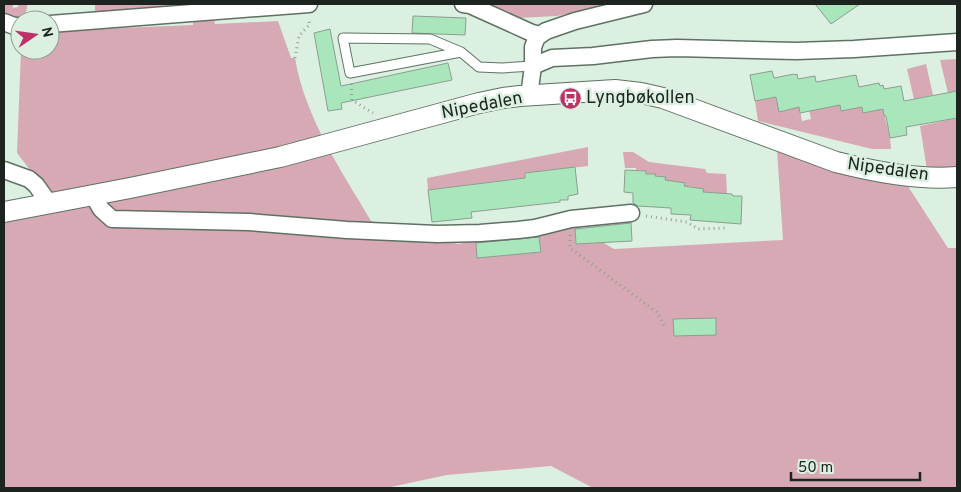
<svg xmlns="http://www.w3.org/2000/svg" width="961" height="492" font-family="Overpass,sans-serif">
<style>
.green{fill:#d7a9b4}
.building{fill:#aae6bc;stroke:#8b9f90}
.lines{fill:none;stroke-linecap:round;stroke-linejoin:round}
.service-casing{stroke:#5e7163;stroke-width:11}
.minor-casing{stroke:#5e7163;stroke-width:19}
.tertiary-casing{stroke:#5e7163;stroke-width:22}
.path{stroke:#92a196;stroke-width:3;stroke-dasharray:1 4;stroke-linecap:butt}
.service{stroke:#fff;stroke-width:9}
.minor{stroke:#fff;stroke-width:16}
.tertiary{stroke:#fff;stroke-width:20}
.labels{text-anchor:middle;dominant-baseline:central;stroke-width:5;stroke-linejoin:round;paint-order:stroke}
.poi-label{font-size:18px;fill:#1d241f;stroke:#dbf0e1;text-anchor:start}
.street-label{font-size:18px;fill:#1d241f;stroke:#dbf0e1}
</style>
<rect width="100%" height="100%" fill="#dbf0e1"/>
<g class="green">
<polygon points="4,4 13,4 13,8 18,7 18,4 27,4 27,8 24,19 10,18 4,15"/>
<polygon points="95,4 265,4 114,14 95,12"/>
<polygon points="480,4 615,4 557,16 518,18"/>
<path d="M214 16 215 24 278 21 291 58H295C305 118 341 170 371 221L458 244 566 221 614 249 783 240 776 135 900 174 948 248H957V488H593L551 466 447 475 386 488H4V212L54 201 17 153 21 50H50V31L193 25V17Z"/>
<polygon points="957,59 957,91 948,93 940,60"/>
<polygon points="926,64 933,95 914,99 907,69"/>
<polygon points="776,97 777,103 798,100 802,121 811,119 808,104 840,105 841,111 862,107 863,113 883,109 890,138 891,149 872,149 758,121 755,101"/>
<polygon points="957,118 957,168 927,170 920,126"/>
<polygon points="588,147 588,166 525,173 525,178 428,190 427,178"/>
<polygon points="623,152 633,152 649,162 705,169 707,173 726,174 727,194 703,192 704,189 694,188 694,187 684,186 684,183 665,180 665,177 646,174 646,171 636,170 636,168 625,168"/>
</g>
<g class="building">
<polygon points="815,4 860,4 831,24"/>
<polygon points="413,16 466,18 465,35 412,33"/>
<polygon points="330,29 341,86 448,63 452,80 341,103 342,109 328,111 314,33"/>
<polygon points="772,71 774,78 794,74 795,75 797,74 798,79 815,76 816,82 856,75 859,87 879,83 880,86 883,85 884,89 901,86 904,101 957,91 957,118 906,127 907,135 890,138 886,116 884,116 883,109 863,113 862,107 841,111 840,105 800,113 799,107 779,112 776,97 755,101 750,75"/>
<polygon points="575,167 578,194 568,196 568,200 560,200 560,202 471,212 472,218 432,222 428,190 525,178 525,173"/>
<polygon points="625,170 646,171 646,174 656,174 655,176 666,177 665,180 685,183 684,186 704,189 703,192 732,194 733,196 742,196 741,224 690,220 691,215 671,214 671,208 638,206 633,203 633,193 624,192"/>
<polygon points="631,223 632,241 576,244 575,229"/>
<polygon points="539,237 541,252 477,258 476,243"/>
<polygon points="716,318 716,335 674,336 673,319"/>
</g>
<g class="lines">
<defs>
<polyline id="service" points="461,52 430,39 343,38 350,73 461,52 479,67 502,68 533,66"/>
<g id="minor">
<polyline points="463,4 470,5 532,33 540,35"/>
<polyline points="4,22 14,26 20,26"/>
<polyline points="50,24 309,4"/>
<polyline points="533,66 552,58 593,56 652,49 677,48 796,51 854,49 957,42"/>
<polyline points="529,96 533,66 533,47 537,37 546,31 575,21 644,4"/>
<polyline points="4,170 29,179 36,185 49,203"/>
<polyline points="93,195 101,209 112,219 249,222 347,230 437,234 480,233 518,230 535,228 571,219 631,213"/>
</g>
<path id="tertiary" d="M4 212 130 188 280 157 479 103 503 98 520 96 615 90 641 93 663 98 836 162C876 172 917 180 957 177"/>
</defs>
<use href="#service" class="service-casing"/>
<use href="#minor" class="minor-casing"/>
<use href="#tertiary" class="tertiary-casing"/>
<g class="path">
<polyline points="295,58 299,36 310,24 308,19"/>
<polyline points="351,84 352,100 373,113"/>
<polyline points="646,216 687,222 698,229 728,228"/>
<polyline points="570,235 570,248 658,313 664,326"/>
</g>
<use href="#service" class="service"/>
<use href="#minor" class="minor"/>
<use href="#tertiary" class="tertiary"/>
</g>
<defs>
<symbol id="bus-disc" viewBox="-11 -11 22 22"><circle r="9.5" fill="#bd3166" stroke="#dbf0e1"/><path d="M-5-6H5V4H4V6H2V4H-2V6H-4V4H-5ZM-3.5-4V0h7V-4ZM-3.5 1.2v1.5H-2V1.2ZM2 1.2v1.5H3.5V1.2Z" fill="#fff"/></symbol>
</defs>
<g fill-rule="evenodd">
<use href="#bus-disc" x="558" y="86" width="25" height="25"/>
</g>
<g class="labels">
<g class="poi-label">
<text x="586" y="98">Lyngbøkollen</text>
</g>
<g class="street-label">
<text transform="translate(482 106) rotate(-11)">Nipedalen</text>
<text transform="translate(888 170) rotate(8)">Nipedalen</text>
</g>
</g>
<rect width="961" height="492" fill="none" stroke="#1d241f" stroke-width="10"/>
<g transform="translate(35 35) rotate(77)"><circle r="24" fill="#dbf0e1" stroke="#8f9e93"/>
<path d="M0-4L9 19L0 12L-9 19Z" fill="#bd3166"/>
<text y="-8" font-size="14" font-weight="bold" text-anchor="middle" fill="#1d241f">N</text>
</g>
<path d="M791 472v8h129v-8" fill="none" stroke="#1d241f" stroke-width="2.5"/>
<text x="798" y="472" font-size="15" fill="#1d241f" stroke="#dbf0e1" stroke-width="4" paint-order="stroke">50 m</text>
</svg>
